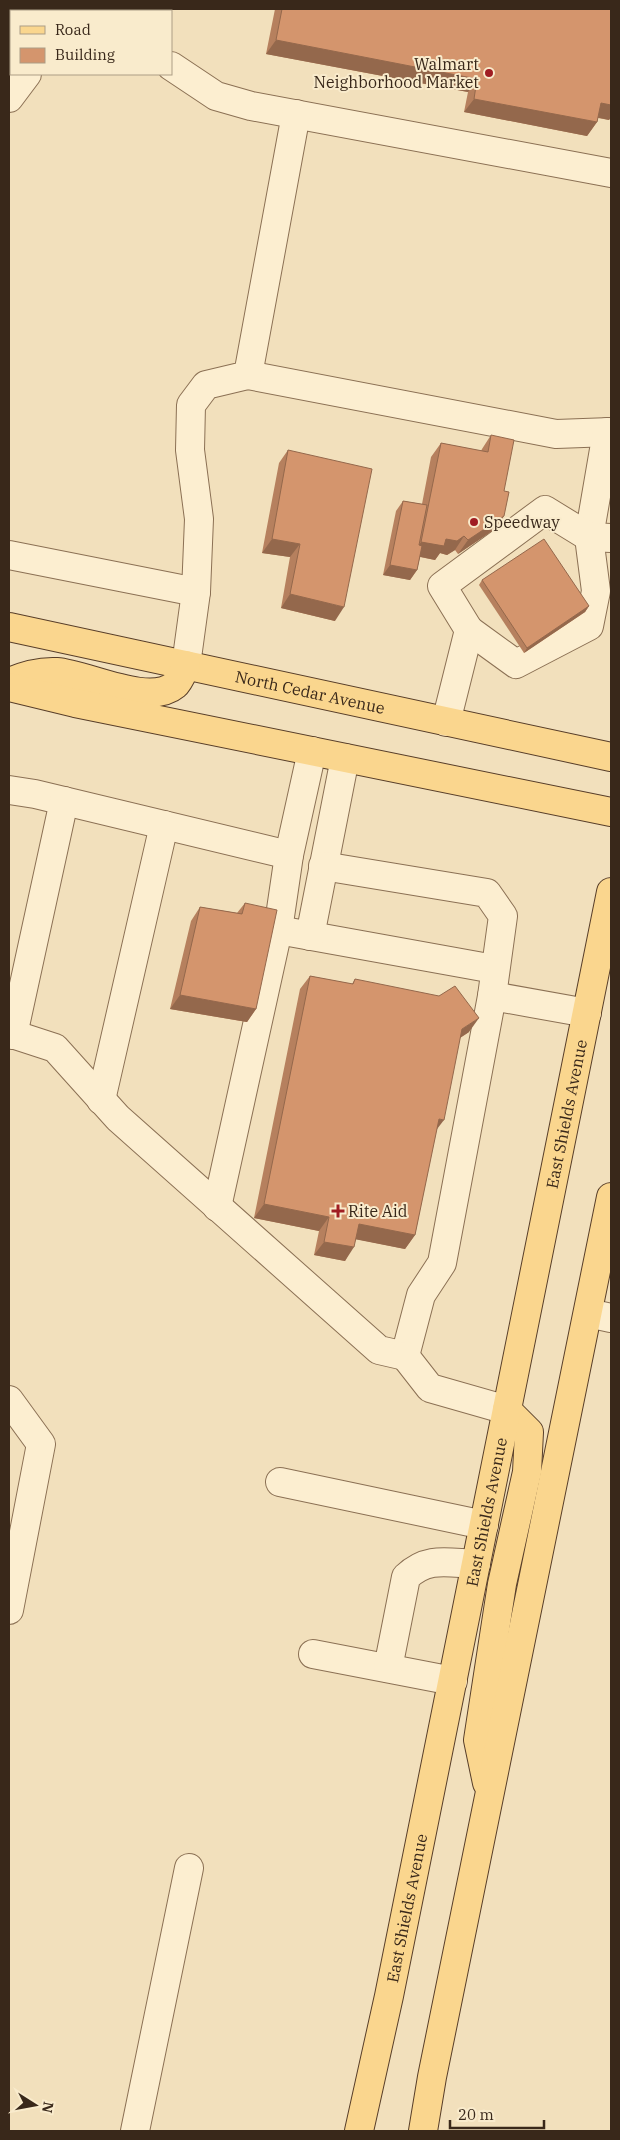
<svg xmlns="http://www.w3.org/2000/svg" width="620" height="2140" font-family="'IBM Plex Serif',serif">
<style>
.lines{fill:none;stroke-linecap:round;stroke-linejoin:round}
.minor-casing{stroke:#8b7054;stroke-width:30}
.major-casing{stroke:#583e29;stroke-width:30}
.minor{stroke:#fceed0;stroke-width:28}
.major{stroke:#fad68e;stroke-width:28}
.wall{fill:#b6805e}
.shaded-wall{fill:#94684c}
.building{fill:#d4956d;stroke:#94684c}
.poi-dot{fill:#a01d22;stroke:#f9ebcc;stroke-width:2}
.labels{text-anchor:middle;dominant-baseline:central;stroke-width:4;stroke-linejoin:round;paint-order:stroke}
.poi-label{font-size:16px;fill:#39281a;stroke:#f9ebcc;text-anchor:start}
.street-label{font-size:16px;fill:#39281a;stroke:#f9ebcc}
</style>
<rect width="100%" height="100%" fill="#f2e0bc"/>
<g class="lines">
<defs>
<g id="minor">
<polyline points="92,9 95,11"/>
<polyline points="171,66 216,96 251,106 611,173"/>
<polyline points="9,98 27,74"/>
<polyline points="248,375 556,434 611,432"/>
<polyline points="9,555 196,592"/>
<polyline points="469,630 516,664 589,626 596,591 589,537 607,432"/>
<polyline points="186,665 196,592 199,519 190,450 191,405 206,385 248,375 296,114"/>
<polyline points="446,722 469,630 442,586 545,510 589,537 611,538"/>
<polyline points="9,790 35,794 289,855"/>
<polyline points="278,930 494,969"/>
<polyline points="310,936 345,758"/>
<polyline points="492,996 587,1013"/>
<polyline points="9,1033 55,1048 118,1118 379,1350 405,1356 421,1295 442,1263 492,996 503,916 487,893 323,866"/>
<polyline points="13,1035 64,801"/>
<polyline points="101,1100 164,825"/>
<polyline points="217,1207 278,930 289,855 312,751"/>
<polyline points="588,1313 611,1318"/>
<polyline points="405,1356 430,1388 507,1410"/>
<polyline points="9,1400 41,1444 9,1610"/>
<polyline points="280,1482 484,1525"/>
<polyline points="313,1654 453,1681"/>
<path d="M388 1668 406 1577C428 1556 448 1563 476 1564"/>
<polyline points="135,2131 189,1868"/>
</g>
<g id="major">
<path id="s1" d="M9 627 611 757"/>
<path d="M9 682C25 675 39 671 57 672 86 674 149 707 175 685 180 681 183 671 186 665"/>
<polyline points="9,687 75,703 611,812"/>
<polyline points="487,1783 478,1740 502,1584 527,1472 529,1432 507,1410"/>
<path id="s2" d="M359 2131 389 1996 611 892"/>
<polyline points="423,2131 432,2077 611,1197"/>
</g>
</defs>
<use href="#minor" class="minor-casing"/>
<use href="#major" class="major-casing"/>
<use href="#minor" class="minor"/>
<use href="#major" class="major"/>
</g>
<g class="wall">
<polygon points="275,9 611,9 611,117 609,120 598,118 597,122 587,136 464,112 468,92 266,54"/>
<polygon points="491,435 504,491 504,516 495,529 458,554 455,550 447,555 440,553 435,560 420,557 417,570 410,580 383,575 396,511 403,501 422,504 431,457 441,443 481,451 482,449"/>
<polygon points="288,450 335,621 281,608 290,557 262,553 279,463"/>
<polygon points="482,580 589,606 585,612 524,653 479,585"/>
<polygon points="245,903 256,1009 247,1022 170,1009 191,921 200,907 237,913"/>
<polygon points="310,976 352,984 355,979 469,1032 460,1038 436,1130 415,1235 405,1249 356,1239 345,1261 314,1255 319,1231 254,1218 300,989"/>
</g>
<g class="shaded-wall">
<polygon points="276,40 477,79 468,92 266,54"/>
<polygon points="474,99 597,122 587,136 464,112"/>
<polygon points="601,103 611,105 611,117 609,120 591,116"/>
<polygon points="504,516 495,529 458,554 468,540"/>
<polygon points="464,536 455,550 447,555 440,553 435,560 412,555 421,542"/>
<polygon points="272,539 300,544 290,557 262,553"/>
<polygon points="390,565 417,570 410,580 383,575"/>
<polygon points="290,594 344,607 335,621 281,608"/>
<polygon points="589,606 585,612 524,653 527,648"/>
<polygon points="180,995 256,1009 247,1022 170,1009"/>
<polygon points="479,1018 469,1032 452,1043 462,1029"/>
<polygon points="439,1119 444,1120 434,1133"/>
<polygon points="264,1204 329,1217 319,1231 254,1218"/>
<polygon points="359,1224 415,1235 405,1249 349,1238"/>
<polygon points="324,1242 354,1247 345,1261 314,1255"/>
</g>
<g class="building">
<polygon points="282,9 611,9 611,105 601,103 597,122 474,99 477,79 276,40"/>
<polygon points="491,435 514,440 504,491 509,492 504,516 468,540 464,536 457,541 446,539 444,546 421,542 441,443 488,452"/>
<polygon points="288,450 372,469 344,607 290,594 300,544 272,539"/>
<polygon points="403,501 427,505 419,545 422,546 417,570 390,565"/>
<polygon points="544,539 589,606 527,648 482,580"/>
<polygon points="245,903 277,910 256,1009 180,995 200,907 242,914"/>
<polygon points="310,976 353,984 355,979 439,996 455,986 479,1018 462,1029 444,1120 439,1119 415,1235 359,1224 354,1247 324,1242 329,1217 264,1204"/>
</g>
<g class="poi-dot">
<circle cx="489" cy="73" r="5"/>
<circle cx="474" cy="522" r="5"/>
<path d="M335.5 1203.5h5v5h5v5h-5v5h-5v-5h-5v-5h5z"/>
</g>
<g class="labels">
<g class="poi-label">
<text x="479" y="64" text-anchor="end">Walmart<tspan x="479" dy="18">Neighborhood Market</tspan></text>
<text x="484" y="522">Speedway</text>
<text x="348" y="1211">Rite Aid</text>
</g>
<g class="street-label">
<text stroke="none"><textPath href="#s1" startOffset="308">North Cedar Avenue</textPath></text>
<text stroke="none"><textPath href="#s2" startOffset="1038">East Shields Avenue</textPath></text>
<text stroke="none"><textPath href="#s2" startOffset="632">East Shields Avenue</textPath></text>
<text stroke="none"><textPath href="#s2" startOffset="228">East Shields Avenue</textPath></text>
</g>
</g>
<rect width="620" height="2140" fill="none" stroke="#39281a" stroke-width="20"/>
<rect x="10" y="10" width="162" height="65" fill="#f9ebcc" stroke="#ac9d85"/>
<rect x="20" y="26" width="25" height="8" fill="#fad68e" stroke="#ac9d85"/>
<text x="55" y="35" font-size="15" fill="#39281a">Road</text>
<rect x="20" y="48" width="25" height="15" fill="#d4956d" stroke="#ac9d85"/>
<text x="55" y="60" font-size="15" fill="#39281a">Building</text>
<g transform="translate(35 2105) rotate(101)" stroke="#f9ebcc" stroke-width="4" paint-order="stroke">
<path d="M0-4L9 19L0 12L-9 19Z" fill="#39281a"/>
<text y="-8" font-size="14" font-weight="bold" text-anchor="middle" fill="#39281a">N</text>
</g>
<path d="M450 2120v8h94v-8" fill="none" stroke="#39281a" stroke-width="2.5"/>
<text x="458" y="2120" font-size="15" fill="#39281a" stroke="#f9ebcc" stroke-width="4" paint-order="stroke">20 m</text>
</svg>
